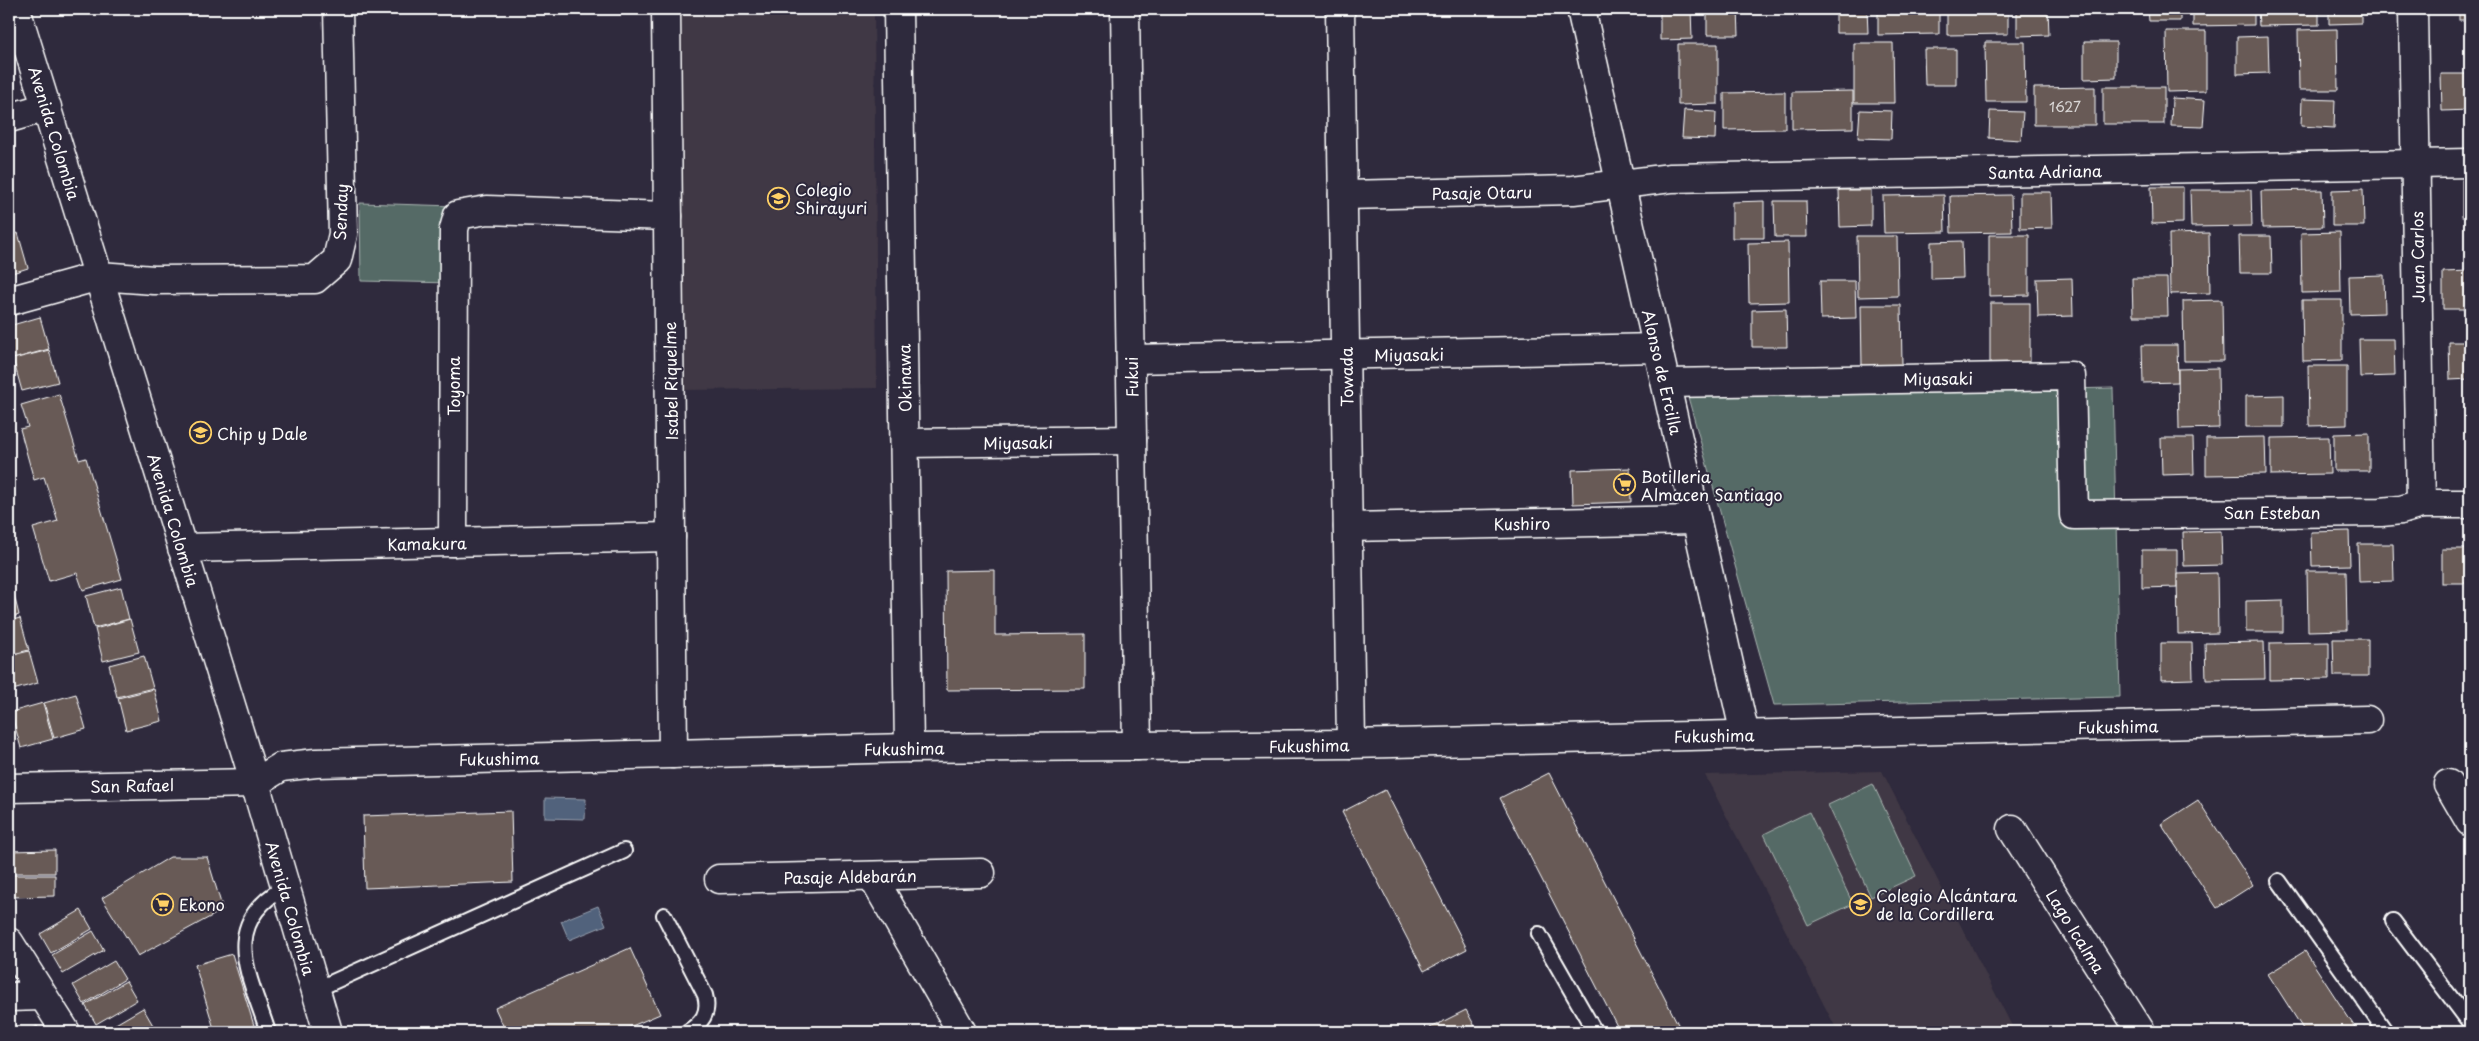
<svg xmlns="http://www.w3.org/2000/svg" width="2479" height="1041" font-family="'Playpen Sans',sans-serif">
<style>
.built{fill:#403844}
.green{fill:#556b66;stroke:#aab5b2}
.water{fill:#51627b;stroke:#97a1b0}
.building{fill:#675a56;stroke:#fff}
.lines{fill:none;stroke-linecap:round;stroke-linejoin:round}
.service-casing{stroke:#fff;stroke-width:18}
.minor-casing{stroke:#fff;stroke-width:31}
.secondary-casing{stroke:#fff;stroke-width:31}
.service{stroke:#2f2a3d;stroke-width:14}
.minor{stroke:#2f2a3d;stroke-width:28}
.secondary{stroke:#2f2a3d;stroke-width:28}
.labels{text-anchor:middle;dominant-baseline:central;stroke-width:4;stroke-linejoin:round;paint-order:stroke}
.number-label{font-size:14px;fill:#d9d6d5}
.street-label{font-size:16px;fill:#fff;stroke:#2f2a3d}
.poi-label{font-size:16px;fill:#fff;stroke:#2f2a3d;text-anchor:start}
</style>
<rect width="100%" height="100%" fill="#2f2a3d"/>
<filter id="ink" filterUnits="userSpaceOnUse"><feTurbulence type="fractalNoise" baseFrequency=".02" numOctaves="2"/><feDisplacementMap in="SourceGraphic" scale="10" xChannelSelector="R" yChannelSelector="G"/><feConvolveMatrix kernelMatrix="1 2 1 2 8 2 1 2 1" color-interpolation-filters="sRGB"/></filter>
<g filter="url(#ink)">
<g class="built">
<polygon points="681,9 874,9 877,388 685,390"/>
<polygon points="1882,771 2015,1032 1838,1032 1705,775"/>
</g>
<g class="green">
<polygon points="360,203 454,206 453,283 361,281"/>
<polygon points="2113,388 2120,697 1774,705 1688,397"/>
<polygon points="1873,784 1916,876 1871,897 1828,805"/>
<polygon points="1809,812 1853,904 1808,925 1764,834"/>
</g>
<g class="water">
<polygon points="545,798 586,799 585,819 545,818"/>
<polygon points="598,906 606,925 569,940 561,921"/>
</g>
<g class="building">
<polygon points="1660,9 1691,9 1692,39 1660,40"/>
<polygon points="1707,9 1738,9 1739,35 1707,35"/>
<polygon points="1836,9 1867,9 1868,33 1836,33"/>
<polygon points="1878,9 1939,9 1939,34 1878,35"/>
<polygon points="1947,9 2008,9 2008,34 1947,35"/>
<polygon points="2017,9 2048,9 2049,35 2017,36"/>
<polygon points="2148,9 2180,9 2180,21 2149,21"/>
<polygon points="2193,9 2254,9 2254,25 2193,26"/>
<polygon points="2258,9 2319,9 2319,25 2259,26"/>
<polygon points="2329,9 2361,9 2361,23 2329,24"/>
<rect x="2459" y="9" width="11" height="11"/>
<polygon points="2337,29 2338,90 2299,90 2298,30"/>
<polygon points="2166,31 2206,31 2206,91 2167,92"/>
<polygon points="2268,36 2269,73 2237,74 2237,37"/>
<polygon points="1985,42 2025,42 2026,102 1986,102"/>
<polygon points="2084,42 2116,42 2116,78 2084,79"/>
<polygon points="1854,43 1893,43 1894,103 1854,103"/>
<polygon points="1678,44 1718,44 1718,104 1678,105"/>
<polygon points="1924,49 1956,49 1956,85 1925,85"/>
<polygon points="2441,74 2470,74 2470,110 2442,111"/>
<polygon points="2095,87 2095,125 2034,125 2034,88"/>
<rect x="2103" y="87" width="61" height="37"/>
<polygon points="1853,91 1853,128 1792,129 1792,92"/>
<polygon points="1785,92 1785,129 1724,130 1724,93"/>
<polygon points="2172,98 2205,100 2203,127 2171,126"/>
<polygon points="2302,99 2335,100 2334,128 2301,126"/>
<polygon points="1684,110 1716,112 1715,139 1682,138"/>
<polygon points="1860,110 1892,111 1891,139 1858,138"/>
<polygon points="1990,111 2023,112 2021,140 1989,138"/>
<rect x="2462" y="180" width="8" height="37"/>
<polygon points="2151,187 2183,187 2183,223 2152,224"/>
<polygon points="2363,189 2364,226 2332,226 2332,190"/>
<polygon points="1839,190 1871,190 1871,226 1840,227"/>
<polygon points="2190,190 2251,190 2252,226 2191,227"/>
<polygon points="2322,190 2323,227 2262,228 2261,191"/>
<polygon points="2020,192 2051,192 2052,228 2020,229"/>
<polygon points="1944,195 1945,232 1884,233 1883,196"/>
<polygon points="2011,195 2012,232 1951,233 1950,196"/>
<polygon points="1764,201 1764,238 1732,238 1732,202"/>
<polygon points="1774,201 1806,201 1807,237 1775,237"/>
<polygon points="2340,232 2341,292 2302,293 2301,233"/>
<polygon points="18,233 28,268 9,274 9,236"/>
<polygon points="2209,233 2210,293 2170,294 2169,234"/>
<polygon points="1989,235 2029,235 2029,295 1989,296"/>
<polygon points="1857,236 1897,236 1898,296 1858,297"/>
<polygon points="2239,236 2271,236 2272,273 2240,273"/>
<polygon points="1962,241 1963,278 1931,279 1931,242"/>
<polygon points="1788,242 1789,302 1749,303 1748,243"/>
<polygon points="2470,271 2470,309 2443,309 2443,272"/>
<polygon points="2384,275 2385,313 2350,314 2349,276"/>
<polygon points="2072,278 2073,316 2038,317 2037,279"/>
<polygon points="2132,278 2167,278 2168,316 2133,316"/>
<polygon points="1820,281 1855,281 1856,318 1821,319"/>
<polygon points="2222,300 2223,361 2184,361 2183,301"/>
<polygon points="2302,300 2342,300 2342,360 2303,361"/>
<rect x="1990" y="303" width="40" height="60"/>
<polygon points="1861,305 1901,305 1902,365 1862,366"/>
<polygon points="1786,309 1787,347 1752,347 1752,310"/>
<polygon points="40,317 49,349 13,359 9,343 9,326"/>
<polygon points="2359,339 2394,339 2395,376 2360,377"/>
<polygon points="2449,342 2470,342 2470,379 2450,380"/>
<polygon points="2142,345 2177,345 2178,382 2143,383"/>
<polygon points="49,350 58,382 22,391 13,359"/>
<polygon points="2308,366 2347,366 2347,425 2309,426"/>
<polygon points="2218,368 2219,428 2179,429 2178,369"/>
<polygon points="59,394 79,460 86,458 122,579 83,590 77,573 49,581 33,528 58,521 44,477 34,480 20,429 28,427 21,405"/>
<polygon points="2284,395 2284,427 2246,427 2246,396"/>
<polygon points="2369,433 2369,471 2334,471 2334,434"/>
<polygon points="2468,435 2470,435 2470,471 2469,471"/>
<polygon points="2265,437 2266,474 2206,475 2206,438"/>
<polygon points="2329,437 2330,474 2271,475 2271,438"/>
<polygon points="2161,438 2193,438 2194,474 2162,475"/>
<polygon points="1630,468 1631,502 1573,504 1572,470"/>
<polygon points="2221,531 2222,565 2184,566 2183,532"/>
<polygon points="2349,531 2350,565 2312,566 2311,532"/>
<polygon points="2358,544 2393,544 2394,581 2359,582"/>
<rect x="2442" y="549" width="28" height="34"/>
<polygon points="2142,550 2177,550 2177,587 2142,588"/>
<polygon points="995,570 995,635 1085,634 1085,689 947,690 946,571"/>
<polygon points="2307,571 2346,571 2347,630 2308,631"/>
<polygon points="2217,573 2218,633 2178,634 2177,574"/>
<polygon points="9,583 11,583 19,615 9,618"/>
<polygon points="121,587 129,619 94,628 86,596"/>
<polygon points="2283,600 2283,632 2246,632 2246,601"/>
<polygon points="20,618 29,650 9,655 9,621"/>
<polygon points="130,619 139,652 103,661 95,629"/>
<polygon points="2333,639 2368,639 2368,676 2334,676"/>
<polygon points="2264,642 2265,679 2206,680 2205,643"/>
<polygon points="2329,642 2329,679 2270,680 2270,643"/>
<polygon points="2161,643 2192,643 2193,679 2161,680"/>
<rect x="2468" y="644" width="2" height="35"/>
<polygon points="29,651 38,683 9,691 9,656"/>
<polygon points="144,656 153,688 117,697 109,665"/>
<polygon points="154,689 162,721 126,730 118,698"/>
<polygon points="76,694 86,729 54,738 44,703"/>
<polygon points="43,703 53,739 21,748 11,712"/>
<polygon points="1549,773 1682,1032 1620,1032 1500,798"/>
<polygon points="1385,790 1467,949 1424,971 1342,812"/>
<polygon points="2198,800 2253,885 2217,908 2161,824"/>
<polygon points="511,811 513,882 365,888 363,816"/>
<polygon points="55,850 55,873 9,873 9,851"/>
<polygon points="170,857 207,857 223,910 138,956 102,898"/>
<polygon points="9,875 55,875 55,896 9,897"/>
<polygon points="81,910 92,929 51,953 40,934"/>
<polygon points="93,931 104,950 63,974 52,955"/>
<polygon points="630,948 660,1014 618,1032 506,1032 495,1008"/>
<polygon points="2305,951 2358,1032 2305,1032 2268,974"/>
<polygon points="232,954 256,1032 215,1032 195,965"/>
<polygon points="114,961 125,979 84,1004 73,985"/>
<polygon points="126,981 137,1000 96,1024 85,1005"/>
<polygon points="143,1008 154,1027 145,1032 102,1032"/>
<polygon points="1466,1010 1478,1032 1424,1032 1424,1031"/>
<polygon points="37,1026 41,1032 27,1032"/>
</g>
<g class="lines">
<defs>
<g id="service">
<polyline points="2279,881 2386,1032"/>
<path d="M664 915 705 995C710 1013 702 1023 687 1032"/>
<polyline points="2393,921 2470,1023"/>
<polyline points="1539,934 1595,1032"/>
<polyline points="315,990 624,851"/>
<path d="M268 1032C250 975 218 925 285 887"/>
</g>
<g id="minor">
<polyline points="666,9 673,754"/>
<polyline points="898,9 909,748"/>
<polyline points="1125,9 1137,746"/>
<polyline points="1340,9 1351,744"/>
<polyline points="1581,9 1745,735"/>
<polyline points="2413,9 2421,504"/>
<polyline points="9,118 47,107"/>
<polyline points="1343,195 1573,190 1671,178 2470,163"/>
<polyline points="9,301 99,276 154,280 315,279 337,260 343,234 338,9"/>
<polyline points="1131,359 1658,348"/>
<polyline points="1666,383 2071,376 2074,515 2381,512 2401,510 2421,504 2470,504"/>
<polyline points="905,443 1132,440"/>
<polyline points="1348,527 1696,520"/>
<polyline points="453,542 454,229 458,215 487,210 668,216"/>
<polyline points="182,548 671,537"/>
<polyline points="2448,784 2470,822"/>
<polyline points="9,788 255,783 281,767 316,763 909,748 1351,744 2367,720"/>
<polyline points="2012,829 2141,1032"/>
<polyline points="872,876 962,1032"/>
<polyline points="719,879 981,873"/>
<polyline points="9,942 66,1032"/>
<polyline points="9,997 42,996"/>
</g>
<polyline id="secondary" points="16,9 255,783 328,1032"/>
</defs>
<use href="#service" class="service-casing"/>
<use href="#minor" class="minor-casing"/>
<use href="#secondary" class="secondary-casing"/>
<use href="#service" class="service"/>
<use href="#minor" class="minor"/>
<use href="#secondary" class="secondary"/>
</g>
</g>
<defs>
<symbol id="school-ring" viewBox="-11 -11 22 22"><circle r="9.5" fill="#2f2a3d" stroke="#ffd166" stroke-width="1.5"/><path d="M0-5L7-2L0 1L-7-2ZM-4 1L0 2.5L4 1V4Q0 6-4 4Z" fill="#ffd166"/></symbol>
<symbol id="supermarket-ring" viewBox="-11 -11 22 22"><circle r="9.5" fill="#2f2a3d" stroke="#ffd166" stroke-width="1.5"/><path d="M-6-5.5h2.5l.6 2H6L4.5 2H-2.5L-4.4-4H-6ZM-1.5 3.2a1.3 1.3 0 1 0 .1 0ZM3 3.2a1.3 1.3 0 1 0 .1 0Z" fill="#ffd166"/></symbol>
</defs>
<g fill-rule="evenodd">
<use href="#school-ring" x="766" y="186" width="25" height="25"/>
<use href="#school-ring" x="188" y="420" width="25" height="25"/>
<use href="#supermarket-ring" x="1612" y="472" width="25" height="25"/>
<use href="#supermarket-ring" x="150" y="892" width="25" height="25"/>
<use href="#school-ring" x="1848" y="892" width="25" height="25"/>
</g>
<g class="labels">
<g class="number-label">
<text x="2065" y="106">1627</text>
</g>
<g class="street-label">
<text transform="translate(55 133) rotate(73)">Avenida Colombia</text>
<text transform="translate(2045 171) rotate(-1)">Santa Adriana</text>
<text transform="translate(1482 192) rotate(-1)">Pasaje Otaru</text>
<text transform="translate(340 212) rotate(-88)">Senday</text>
<text transform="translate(2417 257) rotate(-91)">Juan Carlos</text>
<text transform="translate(1409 354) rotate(-1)">Miyasaki</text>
<text transform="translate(1663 372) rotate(77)">Alonso de Ercilla</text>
<text transform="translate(1131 377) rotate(-91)">Fukui</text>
<text transform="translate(1346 377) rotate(-91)">Towada</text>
<text transform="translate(904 378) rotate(-91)">Okinawa</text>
<text transform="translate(1938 378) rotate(-1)">Miyasaki</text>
<text transform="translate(670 381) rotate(-91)">Isabel Riquelme</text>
<text transform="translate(453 386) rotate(-90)">Toyoma</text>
<text transform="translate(1018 442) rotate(-1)">Miyasaki</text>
<text x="2272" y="512">San Esteban</text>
<text transform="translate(174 520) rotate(73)">Avenida Colombia</text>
<text transform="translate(1522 523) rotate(-1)">Kushiro</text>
<text transform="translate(427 543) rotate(-1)">Kamakura</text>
<text transform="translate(2118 726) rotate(-1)">Fukushima</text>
<text transform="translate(1714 735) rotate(-1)">Fukushima</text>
<text transform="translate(1309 745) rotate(-1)">Fukushima</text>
<text transform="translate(904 748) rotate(-1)">Fukushima</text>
<text transform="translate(499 758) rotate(-1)">Fukushima</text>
<text transform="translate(132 785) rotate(-1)">San Rafael</text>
<text transform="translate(850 876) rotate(-1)">Pasaje Aldebarán</text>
<text transform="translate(291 908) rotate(74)">Avenida Colombia</text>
<text transform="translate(2076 931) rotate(58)">Lago Icalma</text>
</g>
<g class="poi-label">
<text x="795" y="189">Colegio<tspan x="795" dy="18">Shirayuri</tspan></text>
<text x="217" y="433">Chip y Dale</text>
<text x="1641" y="476">Botilleria<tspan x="1641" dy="18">Almacen Santiago</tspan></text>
<text x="1876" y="895">Colegio Alcántara<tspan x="1876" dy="18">de la Cordillera</tspan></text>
<text x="179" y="904">Ekono</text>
</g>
</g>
<rect width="2479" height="1041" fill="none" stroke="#2f2a3d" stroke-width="30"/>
<rect x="15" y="15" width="2449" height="1011" fill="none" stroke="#fff" stroke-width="2" filter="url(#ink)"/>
</svg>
